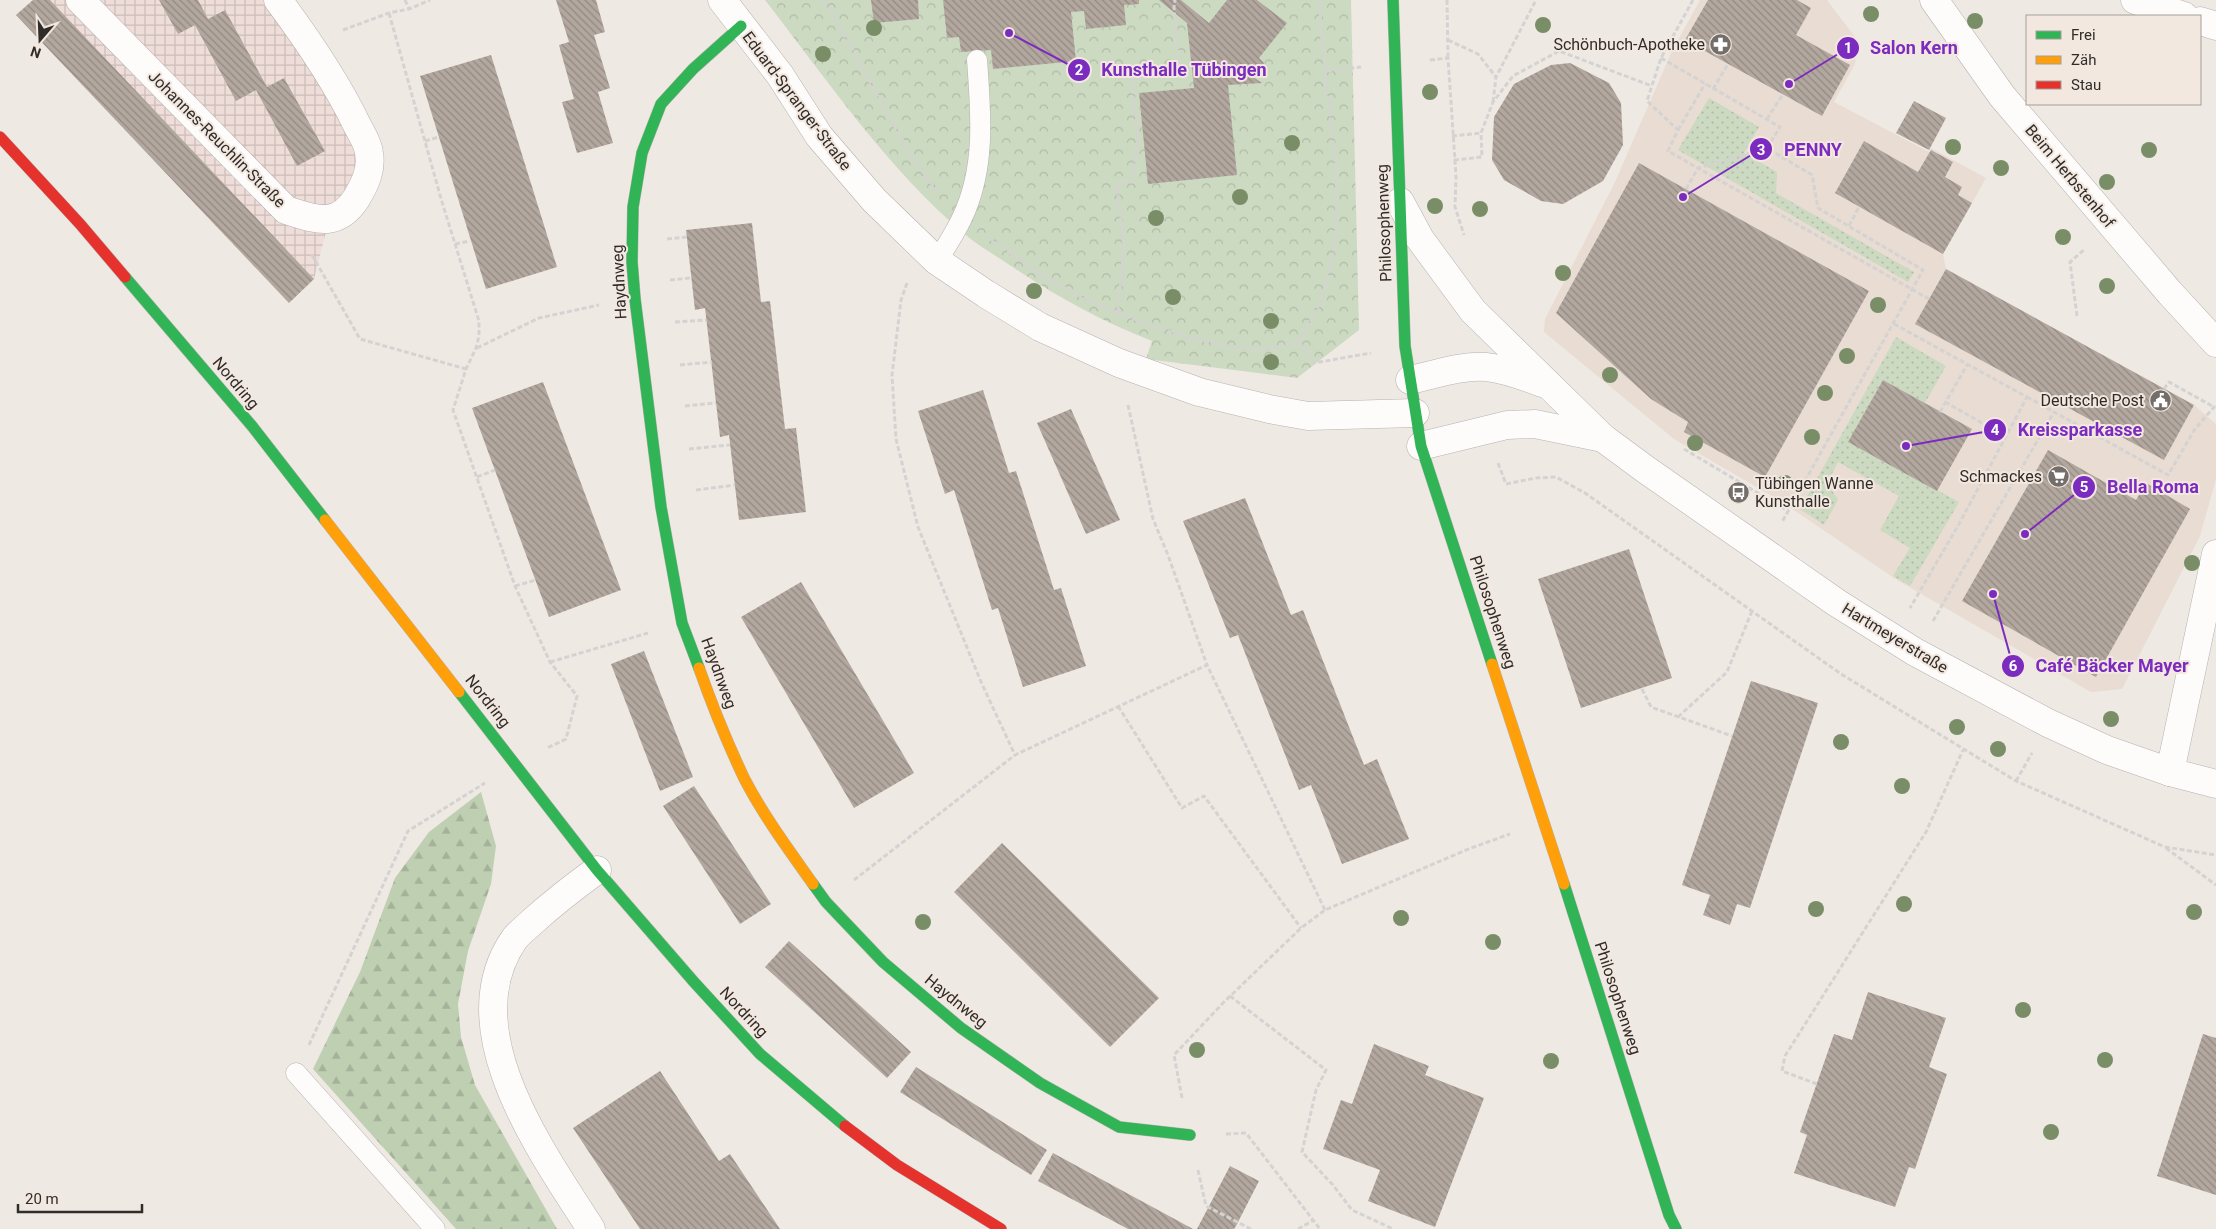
<svg xmlns="http://www.w3.org/2000/svg" width="2216" height="1229" font-family="Roboto,sans-serif">
<style>
.built{fill:#e8dcd3}
.industrial{fill:url(#industrial-grid)}
.grass{fill:url(#grass-dots)}
.forest{fill:url(#forest-firs)}
.park{fill:url(#park-crowns)}
.building{fill:url(#building-back-hatch)}
.lines{fill:none;stroke-linecap:round;stroke-linejoin:round}
.lane-casing{stroke:#b6b2af;stroke-width:21}
.street-casing{stroke:#b6b2af;stroke-width:29}
.fast-casing{stroke:#b6b2af;stroke-width:12}
.slow-casing{stroke:#b6b2af;stroke-width:12}
.jam-casing{stroke:#b6b2af;stroke-width:12}
.path{stroke:#d5d3d2;stroke-width:3;stroke-dasharray:5 2.5;stroke-linecap:butt}
.lane{stroke:#fdfcfb;stroke-width:20}
.street{stroke:#fdfcfb;stroke-width:28}
.fast{stroke:#30b455;stroke-width:11}
.slow{stroke:#ff9f0a;stroke-width:11}
.jam{stroke:#e5322d;stroke-width:11}
.tree{fill:#798e67}
.labels{text-anchor:middle;dominant-baseline:central;stroke-width:4;stroke-linejoin:round;paint-order:stroke}
.poi-label{font-size:16px;fill:#302c29;stroke:#f3e8e0;text-anchor:end}
.street-label{font-size:16px;fill:#302c29;stroke:#f3e8e0}
.leader{fill:none;stroke:#7b2cbf;stroke-width:2}
.callout-dot{fill:#7b2cbf;stroke:#f3e8e0;stroke-width:2}
.mark-label{font-size:15px;text-anchor:middle;font-weight:bold;fill:#fff}
.callout-label{font-size:18px;text-anchor:middle;font-weight:bold;fill:#7b2cbf;stroke:#f3e8e0;stroke-width:4;stroke-linejoin:round;paint-order:stroke}
</style>
<defs>
<pattern id="industrial-grid" width="8" height="8" patternUnits="userSpaceOnUse" patternTransform="scale(1.25)"><rect width="8" height="8" fill="#eeddd9"/><path d="M0 4h8M4 0v8" fill="none" stroke="#ccbeba"/></pattern>
<pattern id="grass-dots" width="8" height="8" patternUnits="userSpaceOnUse" patternTransform="scale(1.25)"><rect width="8" height="8" fill="#ccdac2"/><path d="M2 2h.1M6 6h.1" fill="none" stroke="#b0bba7" stroke-width="1.8" stroke-linecap="round"/></pattern>
<pattern id="forest-firs" width="22" height="20" patternUnits="userSpaceOnUse" patternTransform="scale(1.25)"><rect width="22" height="20" fill="#bfcfb2"/><path d="M5 1l3.5 6h-7zM16 11l3.5 6h-7z" fill="#a4b299"/></pattern>
<pattern id="park-crowns" width="20" height="18" patternUnits="userSpaceOnUse" patternTransform="scale(1.25)"><rect width="20" height="18" fill="#ccdac2"/><path d="M2 6a3 3 0 1 1 6 0M12 15a3 3 0 1 1 6 0" fill="none" stroke="#b0bba7"/></pattern>
<pattern id="building-back-hatch" width="6" height="6" patternUnits="userSpaceOnUse" patternTransform="scale(1.25)"><rect width="6" height="6" fill="#b3a89f"/><path d="M-1 5l2 2M0 0l6 6M5-1l2 2" fill="none" stroke="#928982"/></pattern>
</defs>
<rect width="100%" height="100%" fill="#efe9e4"/>
<polygon class="built" points="1700,0 1827,0 1858,41 1855,64 1834,102 1929,152 1931,148 1986,178 1943,254 1946,269 2194,405 2216,424 2216,479 2200,536 2122,689 2091,692 1897,580 1782,502 1674,439 1544,332 1545,319 1615,182 1672,51"/>
<polygon class="industrial" points="33,0 278,0 369,151 329,220 314,279 289,303 16,15"/>
<g class="grass">
<polygon points="1709,98 1759,127 1744,153 1777,172 1776,193 1914,272 1908,282 1678,150"/>
<polygon points="1896,337 1946,366 1925,403 1883,380 1849,442 1959,502 1910,586 1893,576 1910,548 1880,530 1899,496 1838,462 1827,483 1838,500 1824,525 1800,509"/>
</g>
<polygon class="forest" points="481,792 496,846 491,884 468,951 458,1004 461,1037 475,1085 557,1229 456,1229 313,1069 360,972 395,878 429,832"/>
<path class="park" d="M765 0H1351L1359 330 1297 378 1146 359 1152 341C1100 321 1054 295 1008 264 995 255 980 247 967 236 888 170 828 81 765 0Z"/>
<g class="building">
<polygon points="33,0 50,0 314,279 289,303 16,15"/>
<polygon points="159,0 198,0 208,19 225,10 267,87 284,78 325,151 297,166 256,90 236,101 195,25 178,34"/>
<polygon points="556,0 596,0 605,32 594,35 610,88 598,92 613,143 577,153 562,102 574,99 559,45 569,42"/>
<polygon points="871,0 918,0 919,19 874,23"/>
<polygon points="943,0 1139,0 1139,4 1124,5 1126,25 1086,29 1084,11 1071,12 1076,61 993,69 991,50 961,52 959,37 947,38"/>
<polygon points="1159,0 1181,0 1209,23 1227,0 1257,0 1287,23 1259,58 1264,63 1253,77 1262,83 1228,85 1237,175 1148,184 1139,93 1194,88 1187,23"/>
<polygon points="1708,0 1797,0 1811,8 1796,35 1850,65 1822,116 1685,40"/>
<polygon points="491,55 557,267 486,289 420,76"/>
<polygon points="1570,63 1609,83 1621,103 1623,145 1603,181 1563,204 1541,201 1504,180 1492,160 1494,117 1514,84 1551,65"/>
<polygon points="1914,101 1946,118 1929,150 1896,133"/>
<polygon points="1864,141 1918,172 1931,150 1953,162 1945,177 1962,187 1958,195 1972,203 1943,254 1835,193"/>
<polygon points="1639,163 1869,291 1765,477 1684,432 1688,422 1651,399 1556,313"/>
<polygon points="752,223 761,302 770,301 785,429 796,428 806,512 739,520 729,435 720,437 705,308 695,310 686,230"/>
<polygon points="1946,269 2194,405 2164,460 1915,324"/>
<polygon points="1883,380 1972,429 1937,491 1848,442"/>
<polygon points="543,382 621,590 549,617 472,408"/>
<polygon points="983,390 1009,473 1016,471 1054,590 1061,588 1086,666 1023,687 998,608 992,610 954,490 945,494 918,411"/>
<polygon points="1071,409 1120,520 1086,534 1037,423"/>
<polygon points="2048,450 2136,500 2146,483 2190,509 2096,677 1962,601"/>
<polygon points="1245,498 1291,615 1303,610 1364,765 1377,759 1409,839 1342,864 1311,785 1299,790 1238,635 1230,638 1183,521"/>
<polygon points="1629,549 1672,678 1581,708 1538,579"/>
<polygon points="801,582 914,773 854,808 741,617"/>
<polygon points="644,651 693,777 660,791 611,664"/>
<polygon points="1751,681 1818,703 1750,908 1737,904 1730,925 1703,915 1710,895 1682,885"/>
<polygon points="694,786 771,904 740,924 663,806"/>
<polygon points="1002,843 1159,998 1110,1047 954,892"/>
<polygon points="789,941 911,1052 887,1078 765,967"/>
<polygon points="1868,992 1946,1018 1929,1067 1947,1074 1915,1169 1909,1167 1895,1207 1794,1173 1807,1135 1800,1132 1834,1034 1852,1040"/>
<polygon points="2203,1034 2216,1038 2216,1195 2157,1176"/>
<polygon points="1374,1044 1429,1066 1425,1075 1484,1098 1435,1227 1368,1201 1380,1170 1323,1149 1341,1100 1352,1104"/>
<polygon points="916,1067 1047,1150 1031,1175 900,1092"/>
<polygon points="660,1071 719,1161 730,1154 780,1229 640,1229 573,1128"/>
<polygon points="1053,1153 1193,1229 1128,1229 1038,1181"/>
<polygon points="1230,1166 1259,1181 1236,1226 1234,1229 1197,1229"/>
</g>
<g class="lines">
<defs>
<g id="lane">
<path d="M937 261C946 247 955 233 962 218 986 168 981 113 977 60"/>
<polyline points="296,1073 435,1229"/>
</g>
<g id="street">
<path d="M80 0 286 210C315 219 336 229 356 199 365 184 372 170 369 153 368 143 361 133 357 125 336 81 307 39 278 0"/>
<polyline points="722,0 780,75 819,136 874,200 937,261 986,294 1040,327 1119,363 1199,392 1269,409 1308,416 1415,413"/>
<polyline points="1934,0 2002,96 2170,293 2216,343"/>
<polyline points="2135,0 2184,16"/>
<polyline points="2200,21 2216,26"/>
<polyline points="1400,202 1420,239 1473,311 1603,438 1645,469 1837,603 1915,652 2048,723 2107,750 2170,772 2216,784"/>
<path d="M1410 380C1434 375 1462 365 1486 367 1505 369 1524 376 1542 383"/>
<polyline points="1421,446 1507,425 1535,424 1603,438"/>
<polyline points="2170,772 2216,554"/>
<path d="M591 1229C542 1152 451 1028 515 938 520 932 527 927 532 922 553 903 575 886 597 870"/>
</g>
<g id="fast">
<polyline points="1393,0 1405,346 1421,446 1492,664"/>
<polyline points="125,277 252,426 325,520"/>
<polyline points="699,668 682,623 661,507 635,299 632,262 633,207 642,153 661,104 693,69 741,26"/>
<polyline points="459,692 597,870 694,982 760,1054 845,1126"/>
<polyline points="813,884 826,902 883,962 961,1028 1040,1083 1119,1127 1190,1135"/>
<polyline points="1564,884 1669,1215 1676,1229"/>
</g>
<g id="slow">
<polyline points="325,520 459,692"/>
<polyline points="1492,664 1564,884"/>
<path d="M699 668C712 705 727 742 744 778 763 815 789 850 813 884"/>
</g>
<g id="jam">
<polyline points="0,137 80,224 125,277"/>
<polyline points="845,1126 897,1165 1001,1229"/>
</g>
</defs>
<use href="#lane" class="lane-casing"/>
<use href="#street" class="street-casing"/>
<use href="#fast" class="fast-casing"/>
<use href="#slow" class="slow-casing"/>
<use href="#jam" class="jam-casing"/>
<g class="path">
<polyline points="405,0 409,9"/>
<polyline points="825,0 912,158 938,192"/>
<polyline points="1447,0 1448,58"/>
<polyline points="1693,0 1661,58 1647,101 1678,130 1668,151 1929,299"/>
<polyline points="389,13 442,202 479,321 479,336 476,348 466,369 453,410 515,586 550,662 577,696 566,739 547,748"/>
<polyline points="343,30 389,13 409,9 430,0"/>
<polyline points="1448,40 1478,54 1496,77"/>
<polyline points="1661,58 1780,127 1767,148 1812,175 1818,208 1923,270 1782,522"/>
<polyline points="1430,60 1448,58 1456,176 1455,207 1464,235"/>
<polyline points="1327,71 1361,67"/>
<polyline points="1713,89 1728,64"/>
<polyline points="1493,102 1496,77 1536,0"/>
<polyline points="1767,119 1783,94"/>
<polyline points="1678,130 1705,84"/>
<polyline points="1452,136 1481,133"/>
<polyline points="425,141 439,137"/>
<polyline points="1454,160 1482,157 1481,133 1493,102 1513,76 1559,51 1652,86"/>
<polyline points="1686,189 1698,168 1767,148"/>
<polyline points="1849,226 1859,207"/>
<path d="M989 238C1007 250 1024 263 1042 275 1093 307 1193 346 1254 349 1268 350 1285 345 1299 342 1309 324 1321 304 1326 284 1353 190 1321 95 1320 0"/>
<polyline points="667,239 687,237"/>
<polyline points="455,244 470,241"/>
<polyline points="312,255 360,339 466,369"/>
<polyline points="670,280 691,278"/>
<polyline points="907,283 901,300 892,375 896,439 918,527 981,682 1015,755 1207,665 1325,910"/>
<polyline points="1118,312 1124,246 1117,184 1132,182 1138,142 1132,79 1180,74 1174,7 1175,0"/>
<polyline points="2077,316 2070,262 2085,249"/>
<polyline points="675,322 706,320"/>
<polyline points="1894,324 2027,397 1959,524 1910,608"/>
<polyline points="1299,342 1314,363 1371,353"/>
<polyline points="477,348 539,318 599,305"/>
<polyline points="680,365 712,362"/>
<polyline points="2164,389 2169,382 2214,407"/>
<polyline points="2027,397 2168,475 2195,429 2214,407 2216,407"/>
<polyline points="1945,402 2005,436"/>
<polyline points="1128,405 1153,519 1168,555 1207,665"/>
<polyline points="685,406 716,403"/>
<polyline points="1940,412 1967,365"/>
<polyline points="689,449 730,445"/>
<polyline points="1684,449 1788,511"/>
<polyline points="1498,463 1506,484 1536,478 1556,477 1585,493 1841,674 2016,781 2165,847 2216,855"/>
<polyline points="477,477 495,470"/>
<polyline points="696,490 735,485"/>
<polyline points="515,586 536,580"/>
<polyline points="1933,621 2054,412"/>
<polyline points="550,662 648,633"/>
<polyline points="1642,689 1651,707 1732,736"/>
<polyline points="1118,706 1182,808 1204,796 1301,928"/>
<polyline points="1678,717 1727,672 1752,611"/>
<polyline points="2016,781 2032,753"/>
<polyline points="2166,848 2216,885"/>
<polyline points="854,880 1015,755"/>
<polyline points="1230,996 1326,1070 1316,1090 1302,1152 1333,1185 1352,1210 1393,1229"/>
<polyline points="309,1045 408,831 485,783"/>
<polyline points="1817,1084 1782,1071 1785,1056 1926,832 1963,750"/>
<polyline points="1182,1098 1174,1055 1223,1003 1301,928 1325,910 1471,848 1510,834"/>
<polyline points="1226,1134 1246,1133 1320,1229"/>
<polyline points="1198,1170 1206,1206 1251,1229"/>
<polyline points="1298,1229 1314,1220"/>
</g>
<use href="#lane" class="lane"/>
<use href="#street" class="street"/>
<use href="#fast" class="fast"/>
<use href="#slow" class="slow"/>
<use href="#jam" class="jam"/>
</g>
<g class="tree">
<circle cx="1871" cy="14" r="8"/>
<circle cx="1975" cy="21" r="8"/>
<circle cx="1543" cy="25" r="8"/>
<circle cx="874" cy="28" r="8"/>
<circle cx="823" cy="54" r="8"/>
<circle cx="1430" cy="92" r="8"/>
<circle cx="1292" cy="143" r="8"/>
<circle cx="1953" cy="147" r="8"/>
<circle cx="2149" cy="150" r="8"/>
<circle cx="2001" cy="168" r="8"/>
<circle cx="2107" cy="182" r="8"/>
<circle cx="1240" cy="197" r="8"/>
<circle cx="1435" cy="206" r="8"/>
<circle cx="1480" cy="209" r="8"/>
<circle cx="1156" cy="218" r="8"/>
<circle cx="2063" cy="237" r="8"/>
<circle cx="1563" cy="273" r="8"/>
<circle cx="2107" cy="286" r="8"/>
<circle cx="1034" cy="291" r="8"/>
<circle cx="1173" cy="297" r="8"/>
<circle cx="1878" cy="305" r="8"/>
<circle cx="1271" cy="321" r="8"/>
<circle cx="1847" cy="356" r="8"/>
<circle cx="1271" cy="362" r="8"/>
<circle cx="1610" cy="375" r="8"/>
<circle cx="1825" cy="393" r="8"/>
<circle cx="1812" cy="437" r="8"/>
<circle cx="1695" cy="443" r="8"/>
<circle cx="1785" cy="483" r="8"/>
<circle cx="2192" cy="563" r="8"/>
<circle cx="2111" cy="719" r="8"/>
<circle cx="1957" cy="727" r="8"/>
<circle cx="1841" cy="742" r="8"/>
<circle cx="1998" cy="749" r="8"/>
<circle cx="1902" cy="786" r="8"/>
<circle cx="1904" cy="904" r="8"/>
<circle cx="1816" cy="909" r="8"/>
<circle cx="2194" cy="912" r="8"/>
<circle cx="1401" cy="918" r="8"/>
<circle cx="923" cy="922" r="8"/>
<circle cx="1493" cy="942" r="8"/>
<circle cx="2023" cy="1010" r="8"/>
<circle cx="1197" cy="1050" r="8"/>
<circle cx="2105" cy="1060" r="8"/>
<circle cx="1551" cy="1061" r="8"/>
<circle cx="2051" cy="1132" r="8"/>
</g>
<defs>
<symbol id="pharmacy-disc" viewBox="-11 -11 22 22"><circle r="9.5" fill="#736e6a" stroke="#f3e8e0"/><path d="M-2-6h4v4h4v4h-4v4h-4v-4h-4v-4h4Z" fill="#fff"/></symbol>
<symbol id="civic-disc" viewBox="-11 -11 22 22"><circle r="9.5" fill="#736e6a" stroke="#f3e8e0"/><path d="M-.6-6.5H3V-4.5H.6V-3L4-1V1h2V6H-6V1h2V-1L-.6-3ZM-1.2 2.5V6h2.4V2.5Z" fill="#fff"/></symbol>
<symbol id="supermarket-disc" viewBox="-11 -11 22 22"><circle r="9.5" fill="#736e6a" stroke="#f3e8e0"/><path d="M-6-5.5h2.5l.6 2H6L4.5 2H-2.5L-4.4-4H-6ZM-1.5 3.2a1.3 1.3 0 1 0 .1 0ZM3 3.2a1.3 1.3 0 1 0 .1 0Z" fill="#fff"/></symbol>
<symbol id="bus-disc" viewBox="-11 -11 22 22"><circle r="9.5" fill="#736e6a" stroke="#f3e8e0"/><path d="M-5-6H5V4H4V6H2V4H-2V6H-4V4H-5ZM-3.5-4V0h7V-4ZM-3.5 1.2v1.5H-2V1.2ZM2 1.2v1.5H3.5V1.2Z" fill="#fff"/></symbol>
</defs>
<g fill-rule="evenodd">
<use href="#pharmacy-disc" x="1708" y="32" width="25" height="25"/>
<use href="#civic-disc" x="2148" y="388" width="25" height="25"/>
<use href="#supermarket-disc" x="2046" y="464" width="25" height="25"/>
<use href="#bus-disc" x="1726" y="480" width="25" height="25"/>
</g>
<g class="labels">
<g class="poi-label">
<text x="1705" y="44">Schönbuch-Apotheke</text>
<text x="2144" y="400">Deutsche Post</text>
<text x="2042" y="476">Schmackes</text>
<text x="1755" y="483" text-anchor="start">Tübingen Wanne<tspan x="1755" dy="18">Kunsthalle</tspan></text>
</g>
<g class="street-label">
<text transform="translate(797 101) rotate(53)">Eduard-Spranger-Straße</text>
<text transform="translate(217 139) rotate(45)">Johannes-Reuchlin-Straße</text>
<text transform="translate(2070 176) rotate(50)">Beim Herbstenhof</text>
<text transform="translate(1384 223) rotate(-92)">Philosophenweg</text>
<text transform="translate(619 282) rotate(-93)">Haydnweg</text>
<text transform="translate(236 383) rotate(50)">Nordring</text>
<text transform="translate(1493 612) rotate(72)">Philosophenweg</text>
<text transform="translate(1895 638) rotate(31)">Hartmeyerstraße</text>
<text transform="translate(719 673) rotate(70)">Haydnweg</text>
<text transform="translate(488 701) rotate(52)">Nordring</text>
<text transform="translate(1618 998) rotate(72)">Philosophenweg</text>
<text transform="translate(956 1001) rotate(39)">Haydnweg</text>
<text transform="translate(744 1012) rotate(47)">Nordring</text>
</g>
</g>
<path class="leader" d="M1789 84L1848 48M1009 33L1079 70M1683 197L1761 149M1906 446L1995 430M2025 534L2084 487M1993 594L2013 666"/>
<g class="callout-dot">
<circle cx="1789" cy="84" r="5"/>
<circle cx="1009" cy="33" r="5"/>
<circle cx="1683" cy="197" r="5"/>
<circle cx="1906" cy="446" r="5"/>
<circle cx="2025" cy="534" r="5"/>
<circle cx="1993" cy="594" r="5"/>
<circle cx="1848" cy="48" r="12"/>
<circle cx="1079" cy="70" r="12"/>
<circle cx="1761" cy="149" r="12"/>
<circle cx="1995" cy="430" r="12"/>
<circle cx="2084" cy="487" r="12"/>
<circle cx="2013" cy="666" r="12"/>
</g>
<g class="mark-label">
<text x="1848" y="53">1</text>
<text x="1079" y="75">2</text>
<text x="1761" y="155">3</text>
<text x="1995" y="435">4</text>
<text x="2084" y="492">5</text>
<text x="2013" y="671">6</text>
</g>
<g class="callout-label">
<text x="1914" y="54">Salon Kern</text>
<text x="1184" y="76">Kunsthalle Tübingen</text>
<text x="1813" y="156">PENNY</text>
<text x="2080" y="436">Kreissparkasse</text>
<text x="2153" y="493">Bella Roma</text>
<text x="2112" y="672">Café Bäcker Mayer</text>
</g>
<rect x="2026" y="15" width="175" height="90" fill="#f3e8e0" stroke="#a59d97"/>
<rect x="2036" y="31" width="25" height="8" fill="#30b455" stroke="#a59d97"/>
<text x="2071" y="40" font-size="15" fill="#302c29">Frei</text>
<rect x="2036" y="56" width="25" height="8" fill="#ff9f0a" stroke="#a59d97"/>
<text x="2071" y="65" font-size="15" fill="#302c29">Zäh</text>
<rect x="2036" y="81" width="25" height="8" fill="#e5322d" stroke="#a59d97"/>
<text x="2071" y="90" font-size="15" fill="#302c29">Stau</text>
<g transform="translate(40 40) rotate(199)" stroke="#f3e8e0" stroke-width="4" paint-order="stroke">
<path d="M0-4L9 19L0 12L-9 19Z" fill="#302c29"/>
<text y="-8" font-size="14" font-weight="bold" text-anchor="middle" fill="#302c29">N</text>
</g>
<path d="M18 1204v8h124v-8" fill="none" stroke="#302c29" stroke-width="2.5"/>
<text x="25" y="1204" font-size="15" fill="#302c29" stroke="#f3e8e0" stroke-width="4" paint-order="stroke">20 m</text>
</svg>
